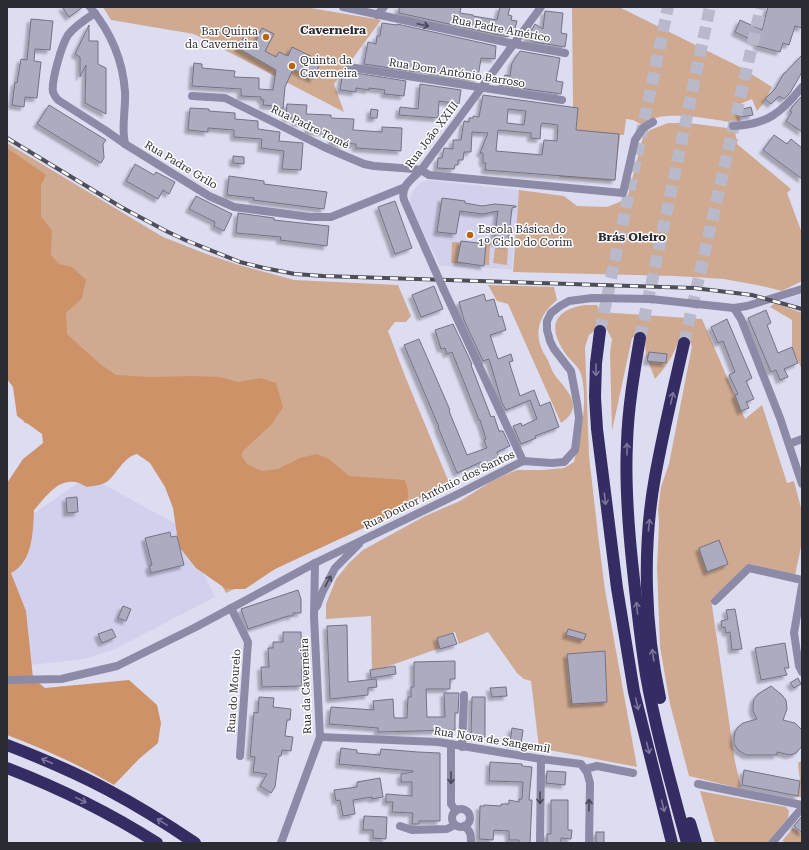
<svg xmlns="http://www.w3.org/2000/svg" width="809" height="850" font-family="'Roboto Serif',serif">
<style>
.built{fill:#d2d1ed}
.green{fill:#cfa990}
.forest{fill:#ce9269}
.building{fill:#acabbf;stroke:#737285;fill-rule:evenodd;filter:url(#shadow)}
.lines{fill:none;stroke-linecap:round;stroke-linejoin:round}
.highway-tunnel{stroke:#b9b9cc;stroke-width:12;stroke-dasharray:12 6;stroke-linecap:butt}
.street{stroke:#8c8ba7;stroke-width:8}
.highway{stroke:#352c63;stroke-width:12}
.rail-casing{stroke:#4e4e59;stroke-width:4}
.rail{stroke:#fff;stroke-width:2.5;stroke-dasharray:8;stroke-linecap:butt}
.street-bridge{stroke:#8c8ba7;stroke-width:8}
.oneway{stroke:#484856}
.oneway2{stroke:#7c769a}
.poi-dot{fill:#be630d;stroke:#fff;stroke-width:1.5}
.labels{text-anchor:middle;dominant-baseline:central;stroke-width:3;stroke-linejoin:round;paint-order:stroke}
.street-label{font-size:11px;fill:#2b2b33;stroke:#fff}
.poi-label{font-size:11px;fill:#2b2b33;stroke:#fff;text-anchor:start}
.neighbourhood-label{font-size:12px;font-weight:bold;fill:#2b2b33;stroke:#fff}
</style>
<defs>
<filter id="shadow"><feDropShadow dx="-3.5" dy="3.5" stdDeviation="1" flood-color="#0004"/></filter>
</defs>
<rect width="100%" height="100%" fill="#ddddf2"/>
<g class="built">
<polygon points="428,180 519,190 512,269 440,266 410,205 410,199 413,191 420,183"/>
<polygon points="802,294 802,313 775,303"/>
<polygon points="88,476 180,526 215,597 113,650 84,659 22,666 7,665 7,532"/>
</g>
<g class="green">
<polygon points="103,7 305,7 381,20 334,84 344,112 194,34 111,20"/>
<path d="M572 7H619L742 68 772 87 763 104 757 111 752 99 735 106 741 121 737 123C714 120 660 107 642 125L633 120 626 119 624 135H620L615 181 559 177 563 137 570 128 573 107Z"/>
<polygon points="668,123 689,123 735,129 736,138 739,141 737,141 737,144 791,189 787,193 802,233 802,281 782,291 762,286 724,279 675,276 513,272 519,190 564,196 577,206 607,207 624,200 628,195 643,137 650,130"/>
<polygon points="7,143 163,237 209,255 239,265 294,280 398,285 411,316 406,322 395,322 388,331 405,376 450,485 421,498 226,593 149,454 127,433 24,423 10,336 7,335"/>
<polygon points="452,242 490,244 489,265 451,263"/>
<polygon points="495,248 508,248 507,265 493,263"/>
<path d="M488 285 554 287 557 300C540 314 533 331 543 352 545 356 548 359 549 363 551 367 552 371 554 374 566 390 586 406 561 423L508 304 497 301Z"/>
<polygon points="775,303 802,313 802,370 792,347 792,320 770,307"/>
<path d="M586 305H597L600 312 702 319 745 419 762 405 787 483 794 481 802 512V542L795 575 751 564 748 565 711 599 735 762 741 787 738 788 689 776 670 704 660 647 657 567 659 524 658 510 661 487 669 464 692 346 688 339 678 342C673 357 665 368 655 379L646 356 645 339 635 336 632 338 612 431 610 353 612 339 606 328 599 327 589 335 585 347 589 456 599 543 605 590 637 767 539 748 531 681 524 679 517 673 488 632 459 644 455 632 437 638 440 648 372 672 371 616 326 619V604L336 579 349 563 363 550 425 516 460 501 492 481 507 474 517 470H543L564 468 574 462C580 435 588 406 582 378 580 366 571 362 565 353 547 327 554 309 586 305Z"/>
<polygon points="802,760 802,797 796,797 796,795 798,795 800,781 798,763"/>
<polygon points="700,791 786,807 789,811 788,818 767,843 715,843"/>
<polygon points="793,828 802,833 802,843 788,843 782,841"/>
</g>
<path class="forest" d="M7 148 46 175 41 185V217L52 230 51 255 59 264 72 267 86 280 82 298 66 313 67 334 100 364 116 375 152 377 191 376 219 377 239 382 260 378 276 383 283 407 272 424 244 450 241 455 247 464 262 471 278 469 300 458 317 454 329 459 349 476 405 480C410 495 410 500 400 511L275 569 245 589H226L196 568 180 548 177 535 173 508 165 487 150 463 137 454C124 457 118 472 108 481 103 485 93 486 87 487 84 486 79 482 75 482 57 479 45 498 34 510 33 532 33 562 11 573L26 611 33 678 45 688 129 680 157 705 161 723 158 743 139 759 114 785C80 765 44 749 7 735V483L23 459 43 443 42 434 17 416 13 387 7 379Z"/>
<g class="building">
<polygon points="62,7 83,7 69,17"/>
<polygon points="399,7 461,7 460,13 473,15 473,16 497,20 500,7 510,7 508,15 512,16 511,20 517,21 514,32 509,31 508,37 399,13"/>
<polygon points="768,7 802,7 802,28 795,26 789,45 783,43 780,52 757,46 758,43 735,32 740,20 762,30"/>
<polygon points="545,11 563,13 561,33 567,34 565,47 534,42 527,38 535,24 543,29"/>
<polygon points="31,19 53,21 50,50 35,49 34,61 41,62 37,98 25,97 24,107 12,105 15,82 17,83 21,59 27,60"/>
<polygon points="382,23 397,25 397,24 496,46 495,59 481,58 478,78 471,77 471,80 430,74 431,71 417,69 417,72 364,64 368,42 376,44 377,36 380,36"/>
<polygon points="89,25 89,41 98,41 98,64 106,68 106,114 85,103 86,65 80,77 80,57 75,54"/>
<polygon points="262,28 274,34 265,51 276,57 279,52 288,56 292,47 321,61 313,79 293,69 285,87 283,109 275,109 275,106 263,105 264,100 261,100 261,97 241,96 241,89 192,86 194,63 202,64 202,68 235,71 234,77 259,78 259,89 273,90 276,70 238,48 243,38 254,45"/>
<polygon points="520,51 560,58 556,81 563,82 561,94 499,85 505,75 510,76 512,63"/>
<polygon points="802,55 802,72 790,93 784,99 779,96 771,104 765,99 775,89 784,73 785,73"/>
<polygon points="343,71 406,81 404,96 384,94 385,90 369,88 369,90 356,88 356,92 340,90"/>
<polygon points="420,84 461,90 459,104 439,101 438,118 399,115 400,107 418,109"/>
<path d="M483 95 578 108 576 130 619 134 615 180 485 170 486 163H483V153H480L488 133 472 132 471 152H464L463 160H458V165H455L454 169 437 168 438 158H442L444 148 453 149V140H461L464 121 469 122V118H473V116L479 117ZM508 109 526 111 524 125 507 123ZM543 123 558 125 557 141 544 140 542 155 496 151 498 130 531 133V138L540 139 541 124Z"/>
<polygon points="801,97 802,98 802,132 786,121 792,112 790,111 792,107"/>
<polygon points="287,104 307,105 306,114 331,115 331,118 354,119 353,130 382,132 382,127 402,128 401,151 356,148 356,144 332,143 332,132 308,131 309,123 295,122 295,118 286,118"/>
<polygon points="49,105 106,140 103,144 104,158 101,163 37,124"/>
<polygon points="751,107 753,115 741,117 739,110"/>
<polygon points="190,108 209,109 209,111 235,113 235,119 258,121 258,129 280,132 279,141 303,143 301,170 282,169 284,151 261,148 262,139 234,137 234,130 208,128 208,132 188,130"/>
<polygon points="371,109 378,110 377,118 370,118"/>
<polygon points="774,135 787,144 791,139 802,148 802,179 763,150"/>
<polygon points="233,156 244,157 244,164 233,163"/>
<polygon points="135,164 154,175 156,172 175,182 169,194 163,190 158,199 126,181"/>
<polygon points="229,176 264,181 264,184 327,192 324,209 253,200 254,198 227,195"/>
<polygon points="196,196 232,214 224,231 214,226 215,222 189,209"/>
<polygon points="442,198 465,201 465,203 482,206 495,204 516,206 516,207 512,208 508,244 494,242 498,211 483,214 460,211 456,234 437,232"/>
<polygon points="395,201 412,248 395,254 378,207"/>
<polygon points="238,213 274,218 274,220 329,226 327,246 280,240 281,237 236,233"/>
<polygon points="461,241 486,244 484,266 457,262"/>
<polygon points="434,286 443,309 421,317 412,295"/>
<polygon points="484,294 486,301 494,299 499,317 502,316 506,330 490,335 498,359 511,354 513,361 509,362 520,396 534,390 540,406 550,402 559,427 535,436 536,438 521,444 513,426 521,423 522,426 537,419 530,400 506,410 502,403 489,359 483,361 464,320 459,302"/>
<polygon points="766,310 771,323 767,325 778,353 792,347 798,363 784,369 788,377 780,380 776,370 771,372 748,318"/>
<polygon points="727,319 752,378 746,381 754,399 746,402 749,408 741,411 735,395 738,394 729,375 735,372 723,341 718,343 711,327"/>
<polygon points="453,324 472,364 471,365 491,417 494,416 499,431 503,431 510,446 497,452 501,462 493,465 492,462 482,465 481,462 457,473 438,427 439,427 404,345 419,339 450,410 449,411 467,455 487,448 484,440 486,439 480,420 479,420 452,352 447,354 445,348 441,349 435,330"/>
<polygon points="649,352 667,354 666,363 647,361"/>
<polygon points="77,497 78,512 67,513 66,498"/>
<polygon points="170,532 171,537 177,536 184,565 151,573 149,566 152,565 145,538"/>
<polygon points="719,540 728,564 707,572 699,548"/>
<polygon points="298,590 301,599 301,613 293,613 293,616 288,616 248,629 241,609"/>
<polygon points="123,606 131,609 126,621 118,618"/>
<polygon points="735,609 742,649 732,650 730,632 726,633 725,627 722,628 721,621 728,619 726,610"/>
<polygon points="347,625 348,682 376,679 377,687 368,688 368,695 330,699 327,626"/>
<polygon points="112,629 116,637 102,643 98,634"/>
<polygon points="568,629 586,634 584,640 566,635"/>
<polygon points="283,632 301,632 302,686 262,687 261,667 269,667 268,648 273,648 273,642 283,642"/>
<polygon points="453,633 457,644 440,649 437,638"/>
<polygon points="785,643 789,668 784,668 787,675 761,680 755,648"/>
<polygon points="605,651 607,702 572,704 567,654"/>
<polygon points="455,661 455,679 450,679 450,689 426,689 427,717 445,717 444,693 459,693 458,713 455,713 455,730 378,732 378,728 329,724 331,707 374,710 373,701 393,699 394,718 407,718 408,697 411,697 411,687 414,687 414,662"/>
<polygon points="395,666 396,674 371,678 370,670"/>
<polygon points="798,678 801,684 794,688 790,683"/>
<polygon points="771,686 782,695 786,700 787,709 783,720 795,723 802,730 802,746 796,753 790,755 777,752 777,755 746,755 738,750 734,744 734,738 735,732 738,727 743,723 757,719 753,711 753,705 754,699 758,694"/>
<polygon points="506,687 507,696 492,697 490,688"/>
<polygon points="259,697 274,698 273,707 291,709 290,720 287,720 285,736 293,737 291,751 282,750 281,756 279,756 275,787 271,793 260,786 267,774 253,772 255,757 250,756 254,712 258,713"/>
<polygon points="472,697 485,697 485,737 471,736"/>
<polygon points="512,728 523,730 521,744 510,743"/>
<polygon points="341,748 357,750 357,753 380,755 381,749 418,752 440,753 440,821 419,821 419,824 412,824 413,813 392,812 393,802 386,802 386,794 412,796 412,782 401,782 401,774 413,772 413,771 339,764"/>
<polygon points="490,762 522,764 522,766 532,767 529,800 532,800 530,843 519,843 519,840 509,840 509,831 494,830 493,840 479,839 480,806 484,806 484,805 501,806 501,804 509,804 509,800 519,802 519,799 522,799 523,782 489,781"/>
<polygon points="744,770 800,781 798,796 742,785"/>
<polygon points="547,771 566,772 565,785 546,783"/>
<polygon points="380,778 383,797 372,799 372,797 353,800 355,814 343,816 340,800 336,801 334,790 357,787 357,782"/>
<polygon points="551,800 568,800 568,830 572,830 571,839 561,838 561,843 547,843 547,834 551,834"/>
<polygon points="364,816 387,817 386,839 373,838 373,830 363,830"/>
<polygon points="802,816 802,833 794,826"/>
<rect x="596" y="832" width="8" height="11"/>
</g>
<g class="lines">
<g class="highway-tunnel">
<polyline points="600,331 668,7"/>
<polyline points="640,338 710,7"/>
<polyline points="684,343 761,7"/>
</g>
<g class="street">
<path d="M90 7C110 31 123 61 125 92 126 110 121 126 125 144"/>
<polyline points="343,7 514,44 565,53"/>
<path d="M95 13C86 19 75 26 68 35 62 44 51 81 53 92 54 95 56 98 58 100L105 130 125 144 209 196 234 207 310 217H331L403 188"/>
<polyline points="377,15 384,7"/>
<polyline points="349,67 562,100"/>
<polyline points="192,96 225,98 324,147 364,164 374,166 414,169 421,170 429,175 623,193 635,140 643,128 653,122"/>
<path d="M733 126C767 125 782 112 802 87"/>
<path d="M434 268 404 200C400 186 412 179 421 170L541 7"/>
<polyline points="443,288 523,461"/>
<polyline points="734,308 741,319 780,418 802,484"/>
<polyline points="789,444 802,439"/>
<polyline points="802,586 794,633 799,666 802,672"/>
<polyline points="715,601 749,568 802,580"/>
<polyline points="317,606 322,593 335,568 359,544"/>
<polyline points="231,608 248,642 240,756"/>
<polyline points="7,680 61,679 117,666 194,628 315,563 460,493 523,461 552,463 564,462 575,450 579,418 577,403 571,371 554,349 550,341 547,330 547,321 551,313 560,306 569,301 592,298 651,299 734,308 747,306 802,289"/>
<polyline points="320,737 438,742 541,759 581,764 587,772 590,783 589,843"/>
<polyline points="451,744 451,804 456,811"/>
<polyline points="462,747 464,695"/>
<polyline points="585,769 597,766 633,773"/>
<polyline points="698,784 802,805"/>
<circle cx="461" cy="818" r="9"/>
<polyline points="400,826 412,830 447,829 451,827 454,824"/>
<path d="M464 826C471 831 471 835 471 843"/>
<polyline points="281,843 320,737 314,617 315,563"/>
<polyline points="540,843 541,759"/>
<polyline points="772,843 802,808"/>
</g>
<g class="highway">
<polyline points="600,331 596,363 595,397 597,429 617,588 634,692 672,843"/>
<path d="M640 338C634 373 628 408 627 443 625 483 628 522 632 561 636 599 640 638 646 675 656 732 672 787 687 843"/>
<path d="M660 698C645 627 642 549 655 477 663 432 674 387 684 343"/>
<path d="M7 745C41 758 76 773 108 790 138 806 167 824 195 843"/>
<path d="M7 768C59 788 110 813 157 843"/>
<polyline points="690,823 696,843"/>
</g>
<defs>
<polyline id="rail" points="7,138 121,207 166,231 185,240 240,262 264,268 295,274 323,276 694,288 752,295 802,309"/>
</defs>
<use href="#rail" class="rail-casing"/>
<use href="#rail" class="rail"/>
<polyline class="street-bridge" points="434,268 443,288"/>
</g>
<defs><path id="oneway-shaft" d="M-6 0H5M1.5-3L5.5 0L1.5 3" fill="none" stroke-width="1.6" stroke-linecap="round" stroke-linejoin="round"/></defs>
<g class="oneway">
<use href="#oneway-shaft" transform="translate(423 25) rotate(12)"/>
<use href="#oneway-shaft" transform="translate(328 581) rotate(-62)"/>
<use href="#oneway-shaft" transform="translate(451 778) rotate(90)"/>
<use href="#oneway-shaft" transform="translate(540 798) rotate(91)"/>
<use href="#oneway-shaft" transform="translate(589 805) rotate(-89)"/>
</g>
<g class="oneway2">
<use href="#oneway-shaft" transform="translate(596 370) rotate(91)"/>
<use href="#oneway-shaft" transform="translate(672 398) rotate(-77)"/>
<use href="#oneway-shaft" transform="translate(627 449) rotate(-90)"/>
<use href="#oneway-shaft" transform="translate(605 499) rotate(83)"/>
<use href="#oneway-shaft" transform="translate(649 525) rotate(-84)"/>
<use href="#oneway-shaft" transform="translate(637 608) rotate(-96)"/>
<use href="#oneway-shaft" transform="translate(653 655) rotate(-98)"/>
<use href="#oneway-shaft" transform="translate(637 704) rotate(77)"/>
<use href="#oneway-shaft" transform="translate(648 748) rotate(76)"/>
<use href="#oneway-shaft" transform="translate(47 761) rotate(-156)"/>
<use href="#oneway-shaft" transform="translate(81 800) rotate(26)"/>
<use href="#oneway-shaft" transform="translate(663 806) rotate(76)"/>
<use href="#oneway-shaft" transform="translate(162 822) rotate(-148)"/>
</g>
<g class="poi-dot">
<circle cx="266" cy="37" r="4"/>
<circle cx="292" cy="66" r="4"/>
<circle cx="470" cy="235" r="4"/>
</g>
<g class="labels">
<g class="street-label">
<text transform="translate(501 29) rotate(11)">Rua Padre Américo</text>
<text transform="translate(457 73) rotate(9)">Rua Dom António Barroso</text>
<text transform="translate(310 127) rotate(26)">Rua Padre Tomé</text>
<text transform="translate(432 135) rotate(-53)">Rua João XXIII</text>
<text transform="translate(181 165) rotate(31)">Rua Padre Grilo</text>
<text transform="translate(439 490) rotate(-26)">Rua Doutor António dos Santos</text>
<text transform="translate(306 686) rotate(-92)">Rua da Caverneira</text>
<text transform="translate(234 691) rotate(-86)">Rua do Mourelo</text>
<text transform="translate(492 740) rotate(9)">Rua Nova de Sangemil</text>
</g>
<g class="poi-label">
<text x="258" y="31" text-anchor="end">Bar Quinta<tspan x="258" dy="13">da Caverneira</tspan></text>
<text x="300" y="60">Quinta da<tspan x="300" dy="13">Caverneira</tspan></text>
<text x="478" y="229">Escola Básica do<tspan x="478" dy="13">1º Ciclo do Corim</tspan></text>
</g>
<g class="neighbourhood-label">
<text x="333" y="30">Caverneira</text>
<text x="632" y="237">Brás Oleiro</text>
</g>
</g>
<rect width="809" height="850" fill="none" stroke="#2b2b33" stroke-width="16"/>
</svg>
